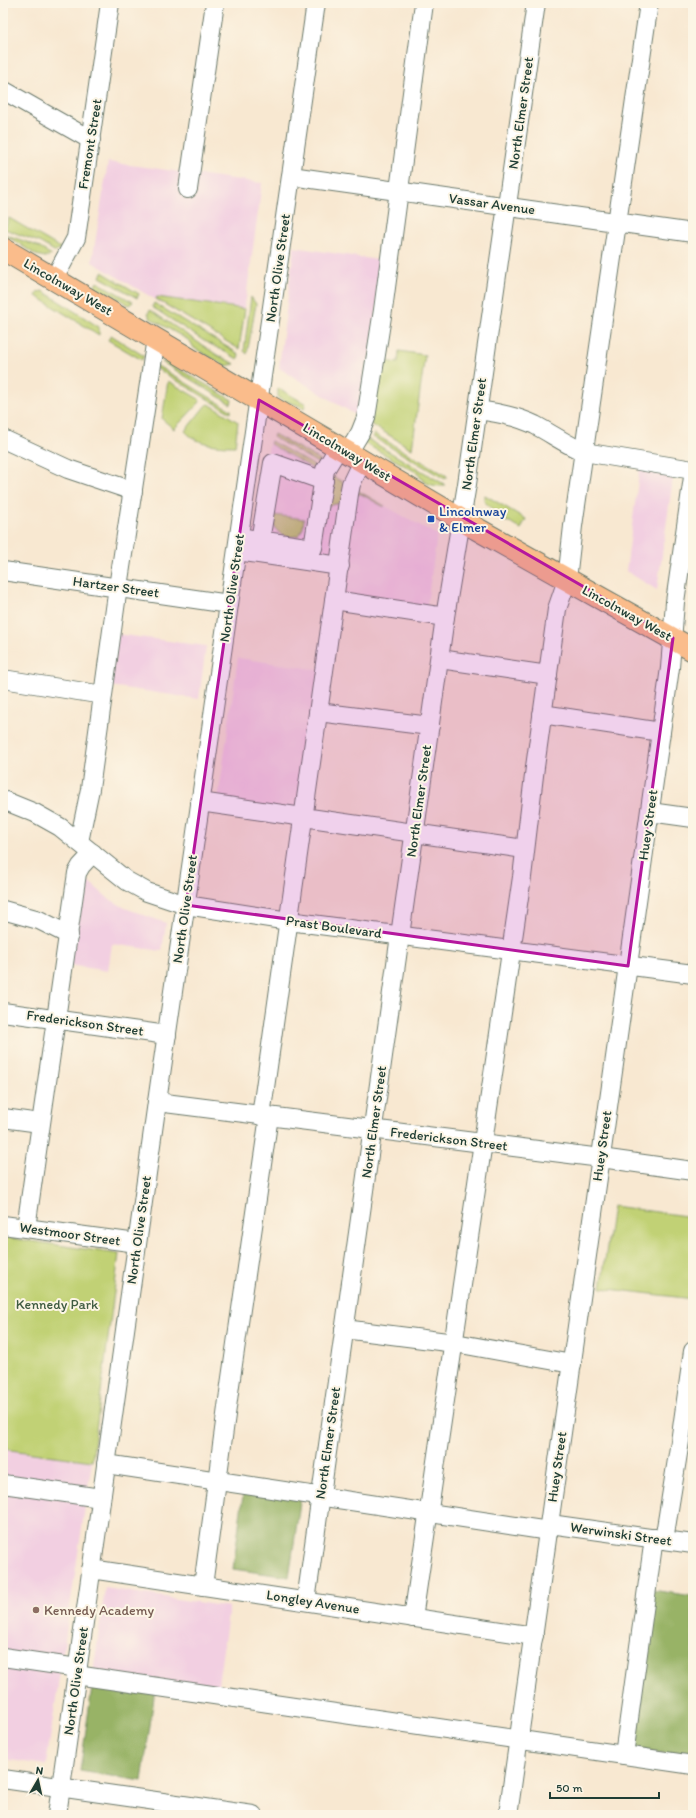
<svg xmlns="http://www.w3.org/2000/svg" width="696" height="1818" font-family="Itim,sans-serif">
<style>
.built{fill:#f2cfe1}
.green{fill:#c1d174;stroke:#708754}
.forest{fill:#98b366;stroke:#5c784d}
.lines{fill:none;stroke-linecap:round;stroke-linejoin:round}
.minor-casing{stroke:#6b796b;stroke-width:20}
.major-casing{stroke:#6b796b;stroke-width:24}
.minor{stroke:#fff;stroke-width:18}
.major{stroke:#fabc8b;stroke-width:22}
.marked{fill:#b5179e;fill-opacity:0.2;stroke:#b5179e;stroke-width:3;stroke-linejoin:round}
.transit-dot{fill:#1a4fb4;stroke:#fcf5e5;stroke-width:1.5}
.education-dot{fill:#8d6e63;stroke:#fcf5e5;stroke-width:1.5}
.labels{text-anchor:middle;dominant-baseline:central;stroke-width:4;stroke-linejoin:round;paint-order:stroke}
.street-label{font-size:14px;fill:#1f3d34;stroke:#fcf5e5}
.transit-label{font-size:14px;fill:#164399;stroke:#fcf5e5;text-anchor:start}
.park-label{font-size:14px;fill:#3f5b41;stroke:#fcf5e5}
.education-label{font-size:14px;fill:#785e54;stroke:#fcf5e5;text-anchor:start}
</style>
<rect width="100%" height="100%" fill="#fcf5e5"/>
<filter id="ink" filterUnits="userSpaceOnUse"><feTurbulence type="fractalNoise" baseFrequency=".025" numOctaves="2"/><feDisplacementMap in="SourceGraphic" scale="8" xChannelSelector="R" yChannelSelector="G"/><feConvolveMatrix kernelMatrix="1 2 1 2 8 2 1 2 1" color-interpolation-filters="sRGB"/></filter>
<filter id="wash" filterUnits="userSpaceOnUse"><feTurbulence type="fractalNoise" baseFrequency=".012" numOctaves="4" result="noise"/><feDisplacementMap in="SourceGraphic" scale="16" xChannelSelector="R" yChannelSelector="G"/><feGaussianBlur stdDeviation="0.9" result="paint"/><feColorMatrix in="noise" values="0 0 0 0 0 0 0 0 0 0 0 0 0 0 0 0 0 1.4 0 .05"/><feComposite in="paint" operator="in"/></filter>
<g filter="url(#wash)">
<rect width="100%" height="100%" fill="#f8e8d1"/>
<g class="built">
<polygon points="108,162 262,183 239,349 92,262"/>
<polygon points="294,247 384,261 362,419 279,368"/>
<polygon points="270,440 347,485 335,563 252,551"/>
<polygon points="640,466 674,471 657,590 626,571"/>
<polygon points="353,488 437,535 426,611 338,598"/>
<polygon points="116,634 206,646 199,699 110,686"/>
<polygon points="238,658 321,670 303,812 218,800"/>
<polygon points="81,875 108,898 125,908 166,923 162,951 112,944 108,971 68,965"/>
<polygon points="3,1449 92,1461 46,1765 3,1759"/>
<polygon points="105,1588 229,1607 217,1692 93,1674"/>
</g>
<g class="green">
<polygon points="9,218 61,248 56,252 39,242 5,229"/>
<polygon points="4,234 35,245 52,255 45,257 36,255"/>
<polygon points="102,272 139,294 137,298 100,277"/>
<polygon points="97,282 133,302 129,305 109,293 98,292 93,289"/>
<polygon points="43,291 99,327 99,335 36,296 38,292"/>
<polygon points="157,297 245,309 239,349 156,299"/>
<polygon points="251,297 256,304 247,354 244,351"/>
<polygon points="154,303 239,354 238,359 201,339 152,307"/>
<polygon points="150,310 217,355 235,364 226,366 194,348 190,341 150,318 148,313"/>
<polygon points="111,335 144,356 142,360 108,340"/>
<polygon points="379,348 387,349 385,361 398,363 399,351 425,355 412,449 369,423"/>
<polygon points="162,362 167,362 232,400 231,404"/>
<polygon points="156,365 231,410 231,413 154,367"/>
<polygon points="168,381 199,399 200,402 174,429 162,419"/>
<path d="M278 388 306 404 304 408C295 403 287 403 278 398Z"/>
<path d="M209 404 238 422 235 446C218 446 197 445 185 431L206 405Z"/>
<polygon points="274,434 320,460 319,464 273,437"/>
<polygon points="374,434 447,476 445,479 373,437"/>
<path d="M364 437 444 484V486C433 486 423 485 418 473L364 443Z"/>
<polygon points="271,441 317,467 315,470 270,444"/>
<polygon points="332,476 385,506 384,507 361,494 356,494 341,503 327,506"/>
<polygon points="485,495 526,519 521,529 510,522 501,521 495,512 484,501"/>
<path d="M274 515 304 519 303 528 298 536C285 538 280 536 273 525Z"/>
<polygon points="613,1206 693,1217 693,1299 601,1288"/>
<polygon points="3,1237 119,1254 92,1461 3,1449"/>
</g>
<g class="forest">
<polygon points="244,1488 301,1496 289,1577 233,1569"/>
<polygon points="651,1590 693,1596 693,1757 631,1749"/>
<polygon points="93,1681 155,1690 142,1781 80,1771"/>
</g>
</g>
<g filter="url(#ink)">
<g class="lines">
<defs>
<g id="minor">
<polyline points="3,90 91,140"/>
<polyline points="291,176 693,233"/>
<polyline points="188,189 215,3"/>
<polyline points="54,279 76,238 110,3"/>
<path d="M478 410C497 413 517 416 535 425 552 434 567 445 584 452L693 470"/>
<polyline points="3,439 68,469 133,491"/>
<polyline points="348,453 360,433 366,418 383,310 424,3"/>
<polyline points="239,537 313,548 325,470 339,447"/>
<polyline points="260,541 273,463 324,481"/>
<polyline points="237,551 340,566"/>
<polyline points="3,571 229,604"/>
<polyline points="334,600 445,617"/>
<polyline points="440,659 548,675"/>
<polyline points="3,679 103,695"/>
<polyline points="318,712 430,726"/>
<polyline points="542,714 661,732"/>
<polyline points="3,800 35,813 60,827 127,881 147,892 186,905 289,921 693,974"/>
<polyline points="200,802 524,849"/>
<polyline points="650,812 693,818"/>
<polyline points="79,842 90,789 118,587 156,338"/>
<polyline points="3,910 39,920 69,935"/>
<polyline points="3,1012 167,1035"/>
<polyline points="157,1102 601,1158 693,1171"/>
<polyline points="261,1116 349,494 351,484 362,461"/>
<polyline points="3,1118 40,1123"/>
<polyline points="3,1225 137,1243"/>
<polyline points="26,1228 77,873 81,866 93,853"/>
<polyline points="344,1329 455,1343 572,1364"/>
<polyline points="106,1464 549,1531"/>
<polyline points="3,1484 101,1498"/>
<polyline points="550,1524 693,1544"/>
<polyline points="664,1540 681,1435 693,1351"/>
<polyline points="91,1569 534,1636"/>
<polyline points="203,1586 230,1385 269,1116"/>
<polyline points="306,1601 445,617 467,484 536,3"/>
<polyline points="413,1618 522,877 535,767 557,609 567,580 573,526 649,3"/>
<polyline points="3,1657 78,1668"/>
<polyline points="76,1675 693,1765"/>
<polyline points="624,1755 654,1538"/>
<polyline points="3,1779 253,1815"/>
<polyline points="57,1815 157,1102 316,3"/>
<polyline points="508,1815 670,668 675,602 693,477"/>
</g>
<polyline id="major" points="3,249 477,529 693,650"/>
</defs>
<use href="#minor" class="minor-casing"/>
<use href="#major" class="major-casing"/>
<use href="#minor" class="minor"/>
<use href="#major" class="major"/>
</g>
</g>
<path class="marked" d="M259 400 673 638 628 966 186 905Z"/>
<rect class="transit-dot" x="427" y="515" width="8" height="8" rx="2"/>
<circle class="education-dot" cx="36" cy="1610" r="4"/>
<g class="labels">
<g class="street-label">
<text transform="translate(521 113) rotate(-82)">North Elmer Street</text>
<text transform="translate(90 144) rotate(-81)">Fremont Street</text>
<text transform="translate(492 204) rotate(8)">Vassar Avenue</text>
<text transform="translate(278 268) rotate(-82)">North Olive Street</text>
<text transform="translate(68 287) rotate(30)">Lincolnway West</text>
<text transform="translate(474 434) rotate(-82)">North Elmer Street</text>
<text transform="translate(347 452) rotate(31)">Lincolnway West</text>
<text transform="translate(116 587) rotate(8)">Hartzer Street</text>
<text transform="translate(232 588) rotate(-82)">North Olive Street</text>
<text transform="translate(627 613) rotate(29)">Lincolnway West</text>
<text transform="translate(419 801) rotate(-82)">North Elmer Street</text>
<text transform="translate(648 825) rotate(-82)">Huey Street</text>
<text transform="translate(185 909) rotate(-82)">North Olive Street</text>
<text transform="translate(334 927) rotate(8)">Prast Boulevard</text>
<text transform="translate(85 1023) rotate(8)">Frederickson Street</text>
<text transform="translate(374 1122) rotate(-82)">North Elmer Street</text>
<text transform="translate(449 1139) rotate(7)">Frederickson Street</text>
<text transform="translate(602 1146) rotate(-82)">Huey Street</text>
<text transform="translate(139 1230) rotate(-82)">North Olive Street</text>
<text transform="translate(70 1234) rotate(8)">Westmoor Street</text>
<text transform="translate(328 1443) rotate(-82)">North Elmer Street</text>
<text transform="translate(557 1467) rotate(-82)">Huey Street</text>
<text transform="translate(621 1534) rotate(8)">Werwinski Street</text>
<text transform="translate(313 1602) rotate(9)">Longley Avenue</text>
<text transform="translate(76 1681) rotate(-82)">North Olive Street</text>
</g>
<g class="transit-label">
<text x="439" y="511">Lincolnway<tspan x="439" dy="16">&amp; Elmer</tspan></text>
</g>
<g class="park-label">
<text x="57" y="1304">Kennedy Park</text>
</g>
<g class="education-label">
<text x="44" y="1610">Kennedy Academy</text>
</g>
</g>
<rect width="696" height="1818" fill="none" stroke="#fcf5e5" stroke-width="16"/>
<g transform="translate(38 1780) rotate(9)" stroke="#fcf5e5" stroke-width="3" paint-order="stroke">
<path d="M0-3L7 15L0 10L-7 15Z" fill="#1f3d34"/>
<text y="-6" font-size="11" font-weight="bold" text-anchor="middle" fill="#1f3d34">N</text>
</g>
<path d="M550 1792v6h109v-6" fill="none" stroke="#1f3d34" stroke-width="2"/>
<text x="556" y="1792" font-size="12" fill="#1f3d34" stroke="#fcf5e5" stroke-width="3" paint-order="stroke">50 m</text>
</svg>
